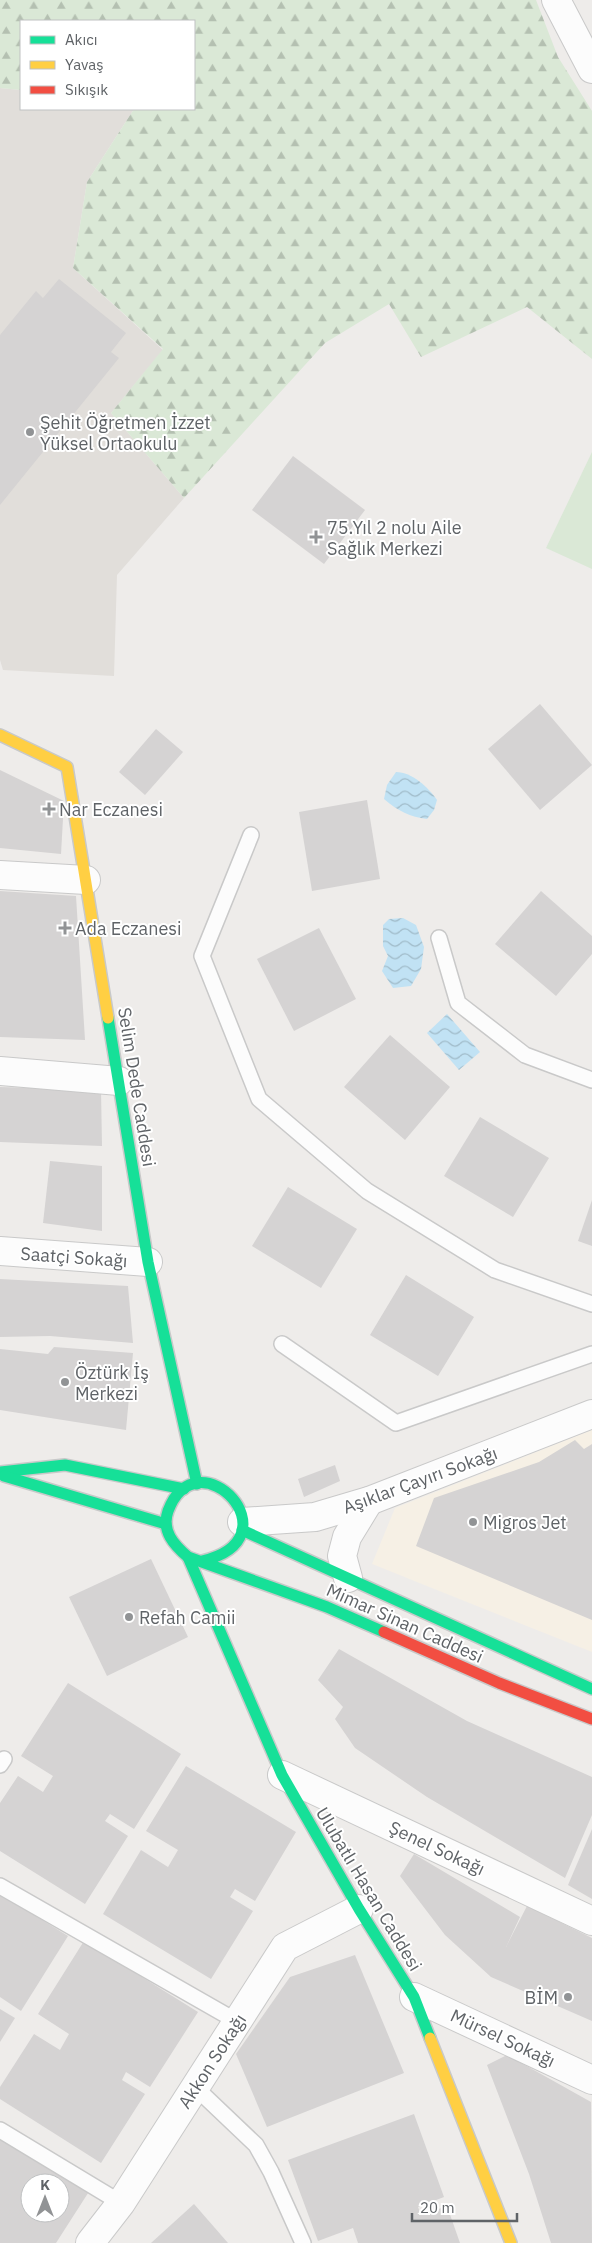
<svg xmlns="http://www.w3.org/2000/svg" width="592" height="2243" font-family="'IBM Plex Sans',sans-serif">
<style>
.commercial{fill:#f6f0e5}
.education{fill:#e1deda}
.green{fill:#dae8d6}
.forest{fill:url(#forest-firs)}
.water{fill:url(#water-waves)}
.building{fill:#d5d3d3;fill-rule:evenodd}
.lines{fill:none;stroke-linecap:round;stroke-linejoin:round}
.lane-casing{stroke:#c9c9c9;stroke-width:18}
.street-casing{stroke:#c9c9c9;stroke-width:30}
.fast-casing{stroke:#c8c9c9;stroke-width:14}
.slow-casing{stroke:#c8c9c9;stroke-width:14}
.jam-casing{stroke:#c8c9c9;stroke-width:14}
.lane{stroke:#fcfcfc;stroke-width:15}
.street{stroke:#fcfcfc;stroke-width:28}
.fast{stroke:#16e098;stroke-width:11}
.slow{stroke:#ffcf43;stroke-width:11}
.jam{stroke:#f24e42;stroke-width:11}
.poi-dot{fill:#919395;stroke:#fff;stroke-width:2}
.labels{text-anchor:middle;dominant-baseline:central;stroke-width:4;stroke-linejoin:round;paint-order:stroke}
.poi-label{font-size:18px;fill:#5f6367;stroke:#fff;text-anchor:start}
.street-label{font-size:18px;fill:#5f6367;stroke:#fff}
</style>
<defs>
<pattern id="forest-firs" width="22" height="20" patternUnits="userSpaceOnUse" patternTransform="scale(1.25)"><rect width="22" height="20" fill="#dae8d6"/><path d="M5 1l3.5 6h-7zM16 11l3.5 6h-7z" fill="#b4c0b1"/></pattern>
<pattern id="water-waves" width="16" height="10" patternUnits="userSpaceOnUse" patternTransform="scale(1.25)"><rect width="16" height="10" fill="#c1e2f4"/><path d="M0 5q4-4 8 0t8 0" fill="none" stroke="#a0bbc9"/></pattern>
</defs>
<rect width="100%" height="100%" fill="#eeecea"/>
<polygon class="commercial" points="592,1430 592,1652 372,1564 395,1508"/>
<polygon class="education" points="0,88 21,90 21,109 134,109 87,182 73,268 163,350 111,413 184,498 117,575 114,676 3,670 0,660"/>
<polygon class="green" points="592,452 592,569 546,548"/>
<polygon class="forest" points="0,0 536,0 558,57 592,111 592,359 527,307 421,357 389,304 325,343 184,498 111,413 163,349 73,268 87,182 134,109 194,109 194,21 21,21 21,90 0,88"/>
<g class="water">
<path d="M396 772C412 772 428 787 437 800L434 810 427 819C410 817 398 811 384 799L387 785Z"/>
<polygon points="403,918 416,925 424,947 421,969 411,986 393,988 382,971 388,956 383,946 383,925 389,919"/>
<polygon points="447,1014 480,1052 459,1070 427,1033"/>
</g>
<g class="building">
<polygon points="59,279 126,333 111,352 119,358 0,505 0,335 36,291 43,298"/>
<polygon points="293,456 365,510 324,564 252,510"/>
<polygon points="540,704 592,765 540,810 488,749"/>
<polygon points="156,729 183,752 145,795 119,772"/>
<polygon points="0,770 64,801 61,854 0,848"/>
<polygon points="367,800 380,879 312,891 299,812"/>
<polygon points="0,891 76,896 85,1040 0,1037"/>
<polygon points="541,891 592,936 592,954 556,996 495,944"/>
<polygon points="319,928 356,999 294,1031 257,959"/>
<polygon points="390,1035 450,1087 405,1140 344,1087"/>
<polygon points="0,1087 101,1090 102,1146 0,1142"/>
<polygon points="480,1117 549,1158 513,1217 444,1176"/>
<polygon points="50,1161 102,1166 102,1231 43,1223"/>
<polygon points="288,1187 357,1229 321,1288 252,1246"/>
<polygon points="592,1200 592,1246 578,1241"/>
<polygon points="406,1275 474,1317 438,1376 370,1335"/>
<polygon points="0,1279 128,1286 133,1343 50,1336 0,1337"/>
<polygon points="54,1347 133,1353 126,1430 0,1410 0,1349 48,1354"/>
<polygon points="575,1440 584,1449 592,1444 592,1620 416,1546 434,1498 539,1462"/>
<polygon points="335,1465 340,1481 304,1497 298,1479"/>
<polygon points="151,1559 188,1637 107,1676 69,1597"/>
<polygon points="339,1649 467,1721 592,1777 592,1815 565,1878 427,1797 355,1748 335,1719 343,1707 318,1680"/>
<polygon points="68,1683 181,1754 134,1829 110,1814 105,1821 128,1836 85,1904 0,1851 0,1803 18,1776 43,1792 53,1776 21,1756"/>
<polygon points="186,1766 296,1832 255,1901 235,1889 230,1897 253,1911 211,1979 103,1914 141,1850 168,1867 178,1850 146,1831"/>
<polygon points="592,1829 592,1899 568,1885"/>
<polygon points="414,1854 520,1917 506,1947 527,1906 592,1938 592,2021 491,1977 445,1935 400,1876"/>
<polygon points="0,1894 68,1936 21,2011 0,1997"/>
<polygon points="84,1941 198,2012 150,2087 126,2072 122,2080 145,2094 101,2163 0,2099 0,2087 34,2034 60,2050 69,2034 38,2014"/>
<polygon points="355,1955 404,2073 267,2127 236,2054 290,1977"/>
<polygon points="0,2009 15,2018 0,2042"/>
<polygon points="507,2055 591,2102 592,2243 551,2243 529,2174 487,2065"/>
<polygon points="414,2114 444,2197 418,2207 421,2215 447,2206 460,2243 358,2243 353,2228 318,2241 288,2160"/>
<path d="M0 2133 90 2190 56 2243H0ZM30 2183H60V2213H30Z"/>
<polygon points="194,2204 228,2243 151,2243"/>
</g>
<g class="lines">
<defs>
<g id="lane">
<polyline points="251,835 202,956 259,1099 367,1191 495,1270 592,1304"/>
<polyline points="439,938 458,1003 525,1055 592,1080"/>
<polyline points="282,1344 396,1423 592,1354"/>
<polyline points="0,1765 4,1759"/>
<polyline points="0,1886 238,2022"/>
<polyline points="195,2087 256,2145 271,2172 303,2243"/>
<polyline points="0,2130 121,2203"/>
</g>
<g id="street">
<polyline points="556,0 592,69"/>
<polyline points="0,875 86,880"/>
<polyline points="0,1071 119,1081"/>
<polyline points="0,1251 148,1262"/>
<polyline points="242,1522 315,1517 369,1501 592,1414"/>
<polyline points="348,1578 342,1556 347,1537 369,1501"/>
<polyline points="282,1775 592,1921"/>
<polyline points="414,1997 592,2080"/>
<polyline points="90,2243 121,2203 285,1947 359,1909"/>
</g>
<g id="fast">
<polyline points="108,1018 148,1262 197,1484"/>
<polyline points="0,1472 65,1465 184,1489"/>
<polyline points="4,1476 166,1524"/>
<polyline points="242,1530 592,1689"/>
<polyline points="188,1557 282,1775 359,1909 414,1997 430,2038"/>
<path d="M202 1561C299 1538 197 1433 168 1511 161 1531 174 1545 188 1557L327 1607 384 1632"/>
</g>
<g id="slow">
<polyline points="0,735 67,767 108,1018"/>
<polyline points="430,2038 511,2243"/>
</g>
<polyline id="jam" points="384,1632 499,1683 592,1719"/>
</defs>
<use href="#lane" class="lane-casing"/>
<use href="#street" class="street-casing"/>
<use href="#fast" class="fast-casing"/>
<use href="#slow" class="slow-casing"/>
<use href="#jam" class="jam-casing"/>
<use href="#lane" class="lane"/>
<use href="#street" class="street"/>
<use href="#fast" class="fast"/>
<use href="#slow" class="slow"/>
<use href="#jam" class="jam"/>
</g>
<g class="poi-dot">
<circle cx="30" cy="432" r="5"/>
<path d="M313.5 529.5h5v5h5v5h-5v5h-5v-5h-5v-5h5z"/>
<path d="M46.5 801.5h5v5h5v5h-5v5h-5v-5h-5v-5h5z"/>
<path d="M62.5 920.5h5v5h5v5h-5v5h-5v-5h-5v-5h5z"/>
<circle cx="65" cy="1382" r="5"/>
<circle cx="473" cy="1522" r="5"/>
<circle cx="129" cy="1617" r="5"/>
<circle cx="568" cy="1997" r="5"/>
</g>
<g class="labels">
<g class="poi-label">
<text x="40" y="422">Şehit Öğretmen İzzet<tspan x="40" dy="21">Yüksel Ortaokulu</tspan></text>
<text x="327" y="527">75.Yıl 2 nolu Aile<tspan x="327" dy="21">Sağlık Merkezi</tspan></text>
<text x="59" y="809">Nar Eczanesi</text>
<text x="75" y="928">Ada Eczanesi</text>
<text x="75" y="1372">Öztürk İş<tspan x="75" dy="21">Merkezi</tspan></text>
<text x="483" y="1522">Migros Jet</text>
<text x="139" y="1617">Refah Camii</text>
<text x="558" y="1997" text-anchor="end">BİM</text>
</g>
<g class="street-label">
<text transform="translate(137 1087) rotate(81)">Selim Dede Caddesi</text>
<text transform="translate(74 1257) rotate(4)">Saatçi Sokağı</text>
<text transform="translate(420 1480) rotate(-20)">Aşıklar Çayırı Sokağı</text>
<text transform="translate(405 1623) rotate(24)">Mimar Sinan Caddesi</text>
<text transform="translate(437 1848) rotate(25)">Şenel Sokağı</text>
<text transform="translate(369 1889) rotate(59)">Ulubatlı Hasan Caddesi</text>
<text transform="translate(503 2038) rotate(25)">Mürsel Sokağı</text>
<text transform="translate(212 2061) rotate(-57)">Akkon Sokağı</text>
</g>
</g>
<rect x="20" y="20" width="175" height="90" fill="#ffffff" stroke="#bfc1c2"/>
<rect x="30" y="36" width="25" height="8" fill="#16e098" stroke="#bfc1c2"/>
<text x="65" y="45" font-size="15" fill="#5f6367">Akıcı</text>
<rect x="30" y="61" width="25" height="8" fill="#ffcf43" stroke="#bfc1c2"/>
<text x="65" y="70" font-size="15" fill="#5f6367">Yavaş</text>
<rect x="30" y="86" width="25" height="8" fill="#f24e42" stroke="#bfc1c2"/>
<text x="65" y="95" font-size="15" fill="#5f6367">Sıkışık</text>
<g transform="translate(45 2198)"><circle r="24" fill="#ffffff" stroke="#bfc1c2"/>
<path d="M0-4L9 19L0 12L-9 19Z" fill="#919395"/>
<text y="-8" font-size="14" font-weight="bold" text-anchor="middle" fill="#5f6367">K</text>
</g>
<path d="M412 2213v8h105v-8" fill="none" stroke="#5f6367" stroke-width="2.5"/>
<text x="420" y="2213" font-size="15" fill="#5f6367" stroke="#ffffff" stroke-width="4" paint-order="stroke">20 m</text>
</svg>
